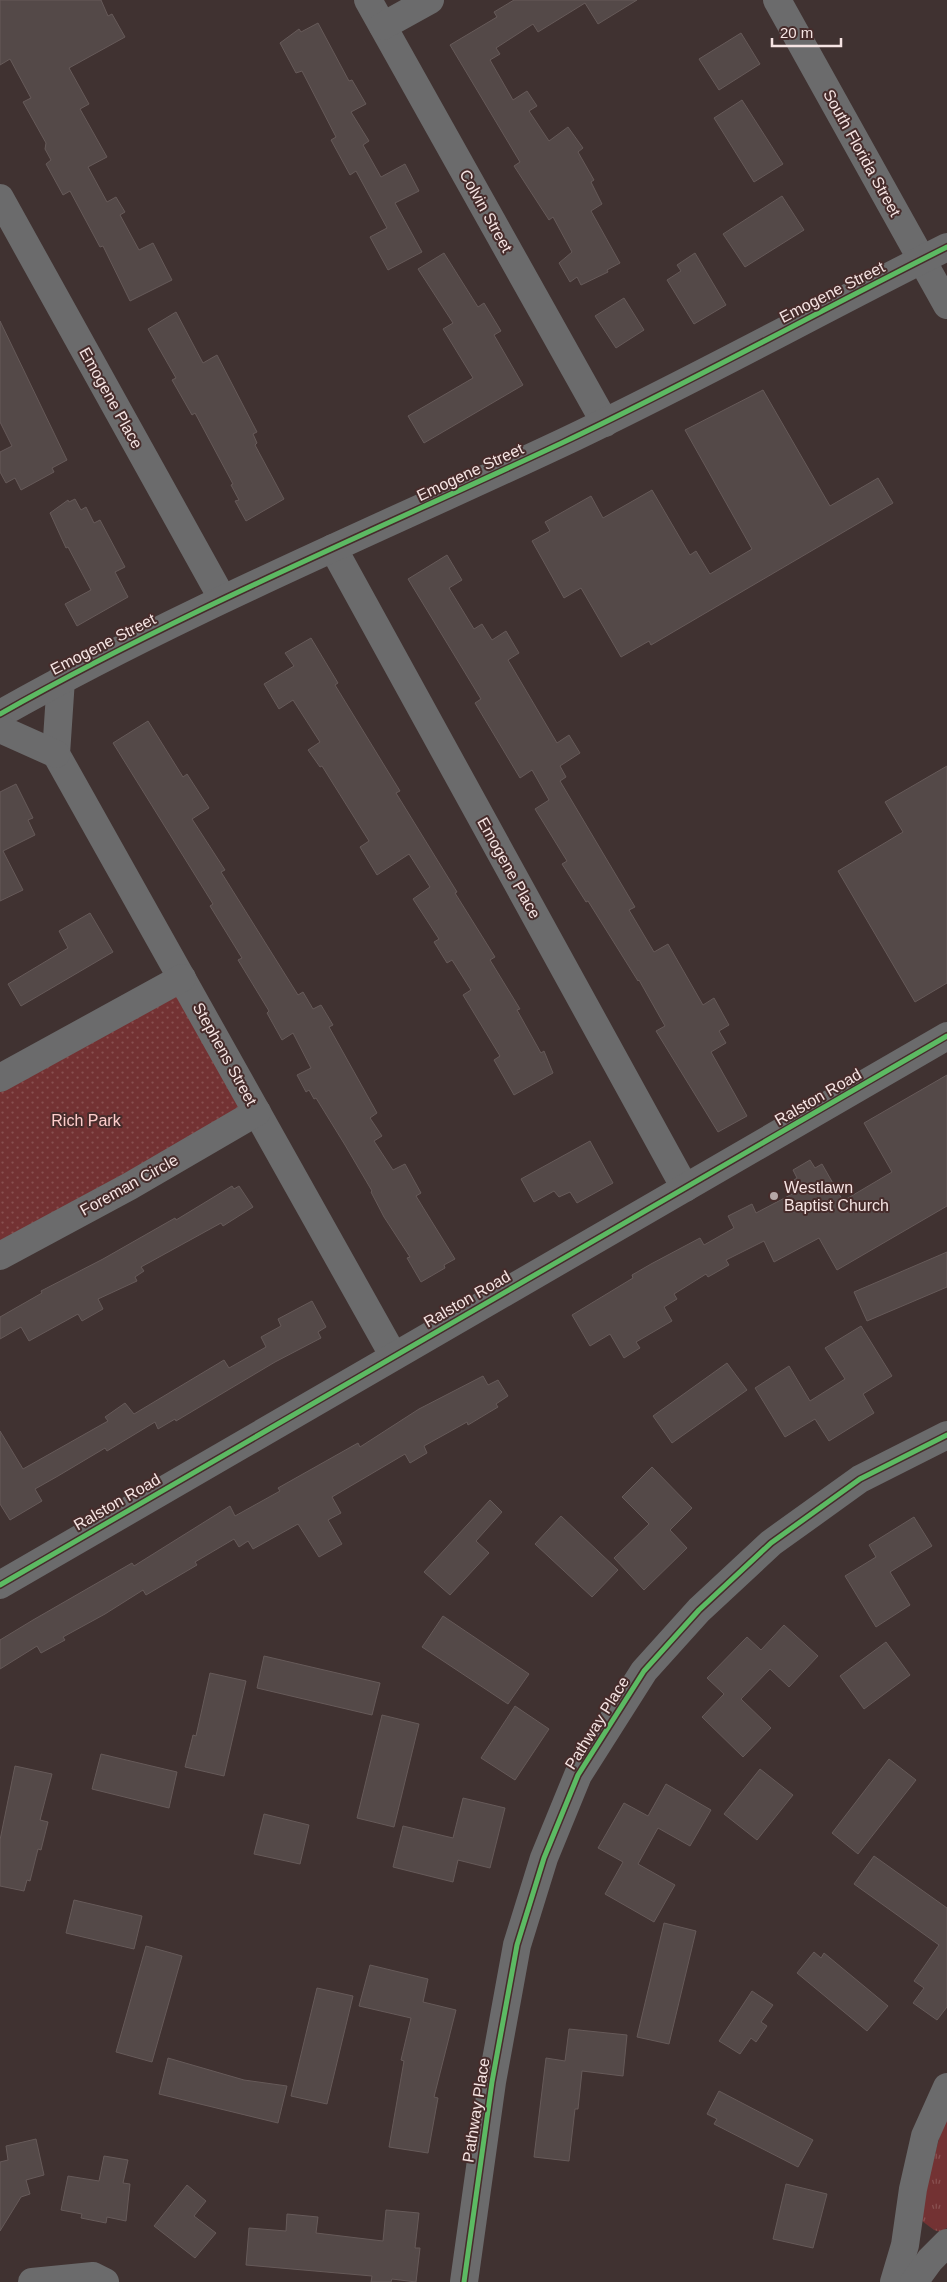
<svg xmlns="http://www.w3.org/2000/svg" width="947" height="2282" font-family="Helvetica,sans-serif">
<style>
.grass{fill:url(#grass-tufts)}
.park{fill:url(#park-dots)}
.building{fill:#544948;stroke:#665a59}
.lines{fill:none;stroke-linecap:round;stroke-linejoin:round}
.minor{stroke:#6b6b6c;stroke-width:28}
.cycleway-casing{stroke:#462c2b;stroke-width:8}
.cycleway{stroke:#5cba63;stroke-width:5}
.poi-dot{fill:#b6a6a5;stroke:#462c2b;stroke-width:2}
.labels{text-anchor:middle;dominant-baseline:central;stroke-width:4;stroke-linejoin:round;paint-order:stroke}
.street-label{font-size:16px;fill:#f6e4e3;stroke:#462c2b}
.park-label{font-size:16px;fill:#fececc;stroke:#462c2b}
.poi-label{font-size:16px;fill:#f6e4e3;stroke:#462c2b;text-anchor:start}
</style>
<defs>
<pattern id="grass-tufts" width="24" height="20" patternUnits="userSpaceOnUse" patternTransform="scale(1.25)"><rect width="24" height="20" fill="#733233"/><path d="M3 7l-1-3M5 7V3M7 7l1-3M15 17l-1-3M17 17v-4M19 17l1-3" fill="none" stroke="#885050"/></pattern>
<pattern id="park-dots" width="8" height="8" patternUnits="userSpaceOnUse" patternTransform="scale(1.25)"><rect width="8" height="8" fill="#733233"/><path d="M2 2h.1M6 6h.1" fill="none" stroke="#885050" stroke-width="1.8" stroke-linecap="round"/></pattern>
</defs>
<rect width="100%" height="100%" fill="#403231"/>
<polygon class="grass" points="947,2110 947,2228 940,2232 934,2230 922,2221 921,2204"/>
<polygon class="park" points="182,978 257,1112 0,1256 0,1078"/>
<g class="building">
<polygon points="0,0 101,0 108,16 112,14 125,37 69,68 89,104 80,109 107,157 88,167 107,202 116,197 125,212 120,215 139,250 153,243 172,280 130,301 103,246 100,247 70,191 63,195 46,164 51,160 45,149 46,143 23,102 31,98 10,59 0,65"/>
<polygon points="514,0 637,0 598,24 585,3 538,32 533,24 496,48 500,54 490,60 513,100 527,91 537,106 529,111 549,141 568,127 583,148 578,152 594,180 591,182 602,204 591,211 620,263 607,270 608,272 581,285 577,277 570,282 559,263 572,252 553,217 549,220 514,166 520,162 450,45 497,17 494,12"/>
<polygon points="318,23 349,81 352,80 366,104 351,112 369,141 363,145 381,177 405,164 419,191 395,203 422,252 388,270 370,237 387,228 356,171 350,175 331,140 336,137 302,71 296,73 280,43 299,29 301,32"/>
<polygon points="741,33 760,64 719,90 699,59"/>
<polygon points="742,100 783,164 754,182 714,118"/>
<polygon points="782,196 804,230 745,267 723,234"/>
<polygon points="444,253 478,307 484,303 501,331 494,335 523,385 424,443 408,416 473,378 443,329 453,323 418,269"/>
<polygon points="695,253 726,305 694,324 667,280 681,271 677,265"/>
<polygon points="624,298 644,330 616,348 595,316"/>
<polygon points="176,312 203,363 217,355 257,432 253,434 257,443 255,445 284,499 246,521 235,501 239,500 231,485 233,484 195,413 192,415 172,380 176,378 148,329"/>
<polygon points="0,321 67,460 52,468 54,472 21,490 15,478 6,483 0,472 0,452 12,446 0,422"/>
<polygon points="763,390 830,506 878,478 893,503 651,645 649,641 621,657 581,588 564,598 532,541 550,531 545,522 591,496 603,518 652,490 690,555 696,551 710,574 752,549 685,430"/>
<polygon points="75,499 81,510 86,507 94,523 100,520 125,567 115,572 128,597 77,626 65,604 91,590 68,547 66,548 50,513 68,500 69,502"/>
<polygon points="447,555 462,580 449,588 474,629 482,624 492,640 506,631 519,653 508,660 557,743 569,735 580,753 560,766 566,777 560,781 635,907 629,910 654,952 668,944 703,1005 714,998 729,1025 719,1031 726,1043 711,1052 747,1116 718,1132 656,1031 665,1026 639,980 638,981 588,901 586,902 562,864 567,861 535,809 549,800 532,770 520,778 475,703 481,699 408,579"/>
<polygon points="311,638 338,683 335,685 400,791 396,793 457,892 455,893 495,957 490,960 520,1009 517,1010 541,1053 544,1051 553,1073 514,1095 494,1060 500,1056 463,995 471,990 452,960 447,963 434,942 439,939 413,899 430,887 409,854 377,875 360,847 369,841 322,766 320,767 308,750 320,742 293,700 279,709 264,684 294,666 285,653"/>
<polygon points="148,721 183,777 187,774 209,808 192,819 225,870 221,872 298,995 303,992 313,1009 321,1005 333,1025 329,1027 377,1113 370,1118 382,1136 374,1141 393,1170 405,1164 421,1193 416,1196 455,1259 444,1265 445,1268 421,1282 407,1258 410,1257 384,1217 371,1192 372,1191 345,1145 316,1098 314,1099 309,1090 306,1092 297,1075 311,1068 293,1033 282,1040 267,1013 269,1011 238,960 242,958 210,906 213,904 113,743"/>
<polygon points="947,766 947,983 915,1002 838,871 903,832 885,802"/>
<polygon points="16,784 33,818 28,820 35,835 3,851 23,890 0,901 0,792"/>
<polygon points="90,913 113,952 21,1006 8,984 68,948 59,931"/>
<polygon points="947,1075 947,1206 837,1270 819,1238 774,1262 764,1241 726,1260 729,1265 708,1277 706,1274 674,1294 677,1299 664,1307 672,1321 636,1342 640,1348 624,1358 610,1334 590,1346 572,1315 633,1278 632,1275 651,1264 700,1238 704,1245 734,1228 728,1216 752,1204 756,1213 794,1193 788,1184 797,1178 793,1170 810,1160 815,1168 822,1164 843,1201 892,1172 864,1123"/>
<polygon points="590,1141 613,1183 577,1203 570,1192 559,1197 554,1191 534,1202 521,1179"/>
<polygon points="232,1186 234,1189 239,1186 253,1207 223,1226 221,1223 141,1267 144,1271 135,1277 137,1281 98,1299 103,1309 82,1321 78,1314 29,1341 21,1327 0,1339 0,1317 42,1293 41,1291 103,1259 175,1218 176,1220"/>
<polygon points="947,1252 947,1287 867,1321 854,1292"/>
<polygon points="312,1301 326,1327 318,1332 321,1338 275,1362 176,1421 175,1419 158,1429 155,1422 107,1451 105,1448 58,1476 35,1489 42,1501 10,1520 0,1504 0,1431 23,1469 108,1421 105,1417 125,1403 134,1414 224,1360 229,1368 266,1347 261,1337 281,1326 278,1319"/>
<polygon points="861,1326 892,1376 863,1394 874,1413 829,1441 815,1419 785,1437 755,1388 789,1366 810,1401 845,1379 825,1348"/>
<polygon points="727,1363 747,1390 672,1443 653,1416"/>
<polygon points="483,1376 488,1385 498,1380 508,1396 496,1404 498,1407 468,1425 467,1422 424,1446 427,1453 410,1463 405,1454 332,1497 341,1513 328,1520 342,1544 319,1557 298,1524 253,1549 248,1541 239,1547 234,1539 195,1562 197,1565 146,1595 143,1590 105,1614 63,1637 65,1640 41,1653 37,1646 0,1669 0,1640 33,1620 132,1563 134,1566 230,1506 235,1516 280,1491 278,1488 358,1443 360,1447 419,1409"/>
<polygon points="652,1467 692,1508 670,1530 687,1548 644,1590 614,1558 649,1524 622,1497"/>
<polygon points="490,1500 502,1512 476,1541 489,1553 450,1595 424,1572"/>
<polygon points="561,1516 618,1570 592,1597 535,1544"/>
<polygon points="914,1517 932,1546 890,1572 910,1605 876,1627 845,1576 876,1557 869,1545"/>
<polygon points="443,1616 529,1674 508,1704 422,1647"/>
<polygon points="784,1625 818,1656 789,1687 770,1669 741,1699 771,1728 743,1757 702,1717 724,1694 707,1678 747,1637 761,1650"/>
<polygon points="886,1642 910,1675 864,1709 840,1676"/>
<polygon points="264,1656 380,1683 372,1715 257,1688"/>
<polygon points="210,1673 246,1681 224,1776 185,1767 193,1735 196,1736"/>
<polygon points="515,1706 549,1729 515,1780 481,1758"/>
<polygon points="382,1715 419,1724 394,1827 357,1818"/>
<polygon points="101,1754 177,1772 169,1808 92,1789"/>
<polygon points="889,1759 916,1780 858,1854 832,1833"/>
<polygon points="15,1766 52,1774 40,1820 48,1822 41,1850 38,1849 30,1881 27,1880 24,1891 0,1886 0,1840"/>
<polygon points="760,1769 793,1795 757,1840 724,1814"/>
<polygon points="666,1784 711,1810 690,1846 658,1828 638,1864 675,1885 654,1922 605,1894 623,1862 598,1848 624,1803 648,1816"/>
<polygon points="463,1798 505,1808 490,1868 458,1860 453,1882 393,1867 403,1826 453,1838"/>
<polygon points="264,1814 309,1825 300,1864 254,1854"/>
<polygon points="874,1856 947,1908 947,2007 937,2020 913,2003 924,1988 914,1981 939,1945 854,1884"/>
<polygon points="74,1900 142,1916 134,1949 66,1933"/>
<polygon points="664,1923 696,1931 669,2044 637,2037"/>
<polygon points="146,1946 182,1956 152,2062 116,2052"/>
<polygon points="814,1952 821,1958 824,1953 888,2006 867,2031 797,1973"/>
<polygon points="370,1965 428,1979 423,2002 456,2010 434,2097 438,2098 428,2153 389,2147 404,2061 401,2060 411,2018 359,2006"/>
<polygon points="317,1988 353,1996 327,2104 291,2096"/>
<polygon points="752,1991 773,2005 761,2022 767,2026 756,2042 751,2038 740,2054 719,2041"/>
<polygon points="569,2029 627,2035 623,2076 582,2071 578,2109 575,2109 569,2161 534,2157 546,2058 565,2061"/>
<polygon points="168,2058 244,2080 287,2086 278,2123 159,2094"/>
<polygon points="719,2091 813,2140 798,2167 714,2124 717,2119 707,2114"/>
<polygon points="36,2139 44,2175 26,2180 30,2194 21,2197 0,2231 0,2162 8,2160 6,2146"/>
<polygon points="104,2156 128,2160 123,2183 130,2184 126,2221 107,2217 106,2223 81,2218 82,2214 61,2210 68,2176 99,2181"/>
<polygon points="786,2184 827,2194 813,2248 773,2239"/>
<polygon points="187,2185 206,2201 194,2216 216,2233 195,2258 154,2226"/>
<polygon points="386,2210 419,2213 415,2248 420,2248 416,2282 392,2279 391,2282 371,2282 372,2276 246,2265 249,2228 286,2231 287,2214 318,2217 316,2233 383,2241"/>
</g>
<g class="lines">
<g class="minor">
<polyline points="368,0 605,423"/>
<polyline points="777,0 947,305"/>
<polyline points="383,26 430,0"/>
<polyline points="0,198 222,598"/>
<polyline points="333,548 685,1188"/>
<polyline points="61,679 56,754 393,1355"/>
<path d="M0 714C182 611 375 531 564 442 693 381 819 311 947 247"/>
<polyline points="0,729 56,754"/>
<polyline points="0,1078 182,978"/>
<polyline points="0,1256 130,1186 257,1112"/>
<polyline points="0,1585 947,1036"/>
<polyline points="32,2282 93,2276 105,2282"/>
<polyline points="464,2282 492,2082 517,1945 544,1858 578,1775 644,1671 699,1610 771,1543 860,1479 947,1435"/>
<polyline points="894,2282 905,2245 913,2189 925,2136 947,2087"/>
<polyline points="914,2282 930,2260 947,2243"/>
</g>
<defs>
<g id="cycleway">
<path d="M0 714C182 611 375 531 564 442 693 381 819 311 947 247"/>
<polyline points="0,1585 947,1036"/>
<polyline points="464,2282 492,2082 517,1945 544,1858 578,1775 644,1671 699,1610 771,1543 860,1479 947,1435"/>
</g>
</defs>
<use href="#cycleway" class="cycleway-casing"/>
<use href="#cycleway" class="cycleway"/>
</g>
<circle class="poi-dot" cx="774" cy="1196" r="5"/>
<g class="labels">
<g class="street-label">
<text transform="translate(862 153) rotate(61)">South Florida Street</text>
<text transform="translate(486 211) rotate(61)">Colvin Street</text>
<text transform="translate(832 292) rotate(-27)">Emogene Street</text>
<text transform="translate(111 398) rotate(61)">Emogene Place</text>
<text transform="translate(470 472) rotate(-25)">Emogene Street</text>
<text transform="translate(103 644) rotate(-27)">Emogene Street</text>
<text transform="translate(509 868) rotate(61)">Emogene Place</text>
<text transform="translate(225 1054) rotate(61)">Stephens Street</text>
<text transform="translate(818 1097) rotate(-30)">Ralston Road</text>
<text transform="translate(129 1185) rotate(-29)">Foreman Circle</text>
<text transform="translate(467 1299) rotate(-30)">Ralston Road</text>
<text transform="translate(117 1502) rotate(-30)">Ralston Road</text>
<text transform="translate(597 1723) rotate(-58)">Pathway Place</text>
<text transform="translate(476 2110) rotate(-81)">Pathway Place</text>
</g>
<g class="park-label">
<text x="86" y="1120">Rich Park</text>
</g>
<g class="poi-label">
<text x="784" y="1187">Westlawn<tspan x="784" dy="18">Baptist Church</tspan></text>
</g>
</g>
<path d="M772 38v8h69v-8" fill="none" stroke="#f6e4e3" stroke-width="2.5"/>
<text x="780" y="38" font-size="15" fill="#f6e4e3" stroke="#462c2b" stroke-width="4" paint-order="stroke">20 m</text>
</svg>
